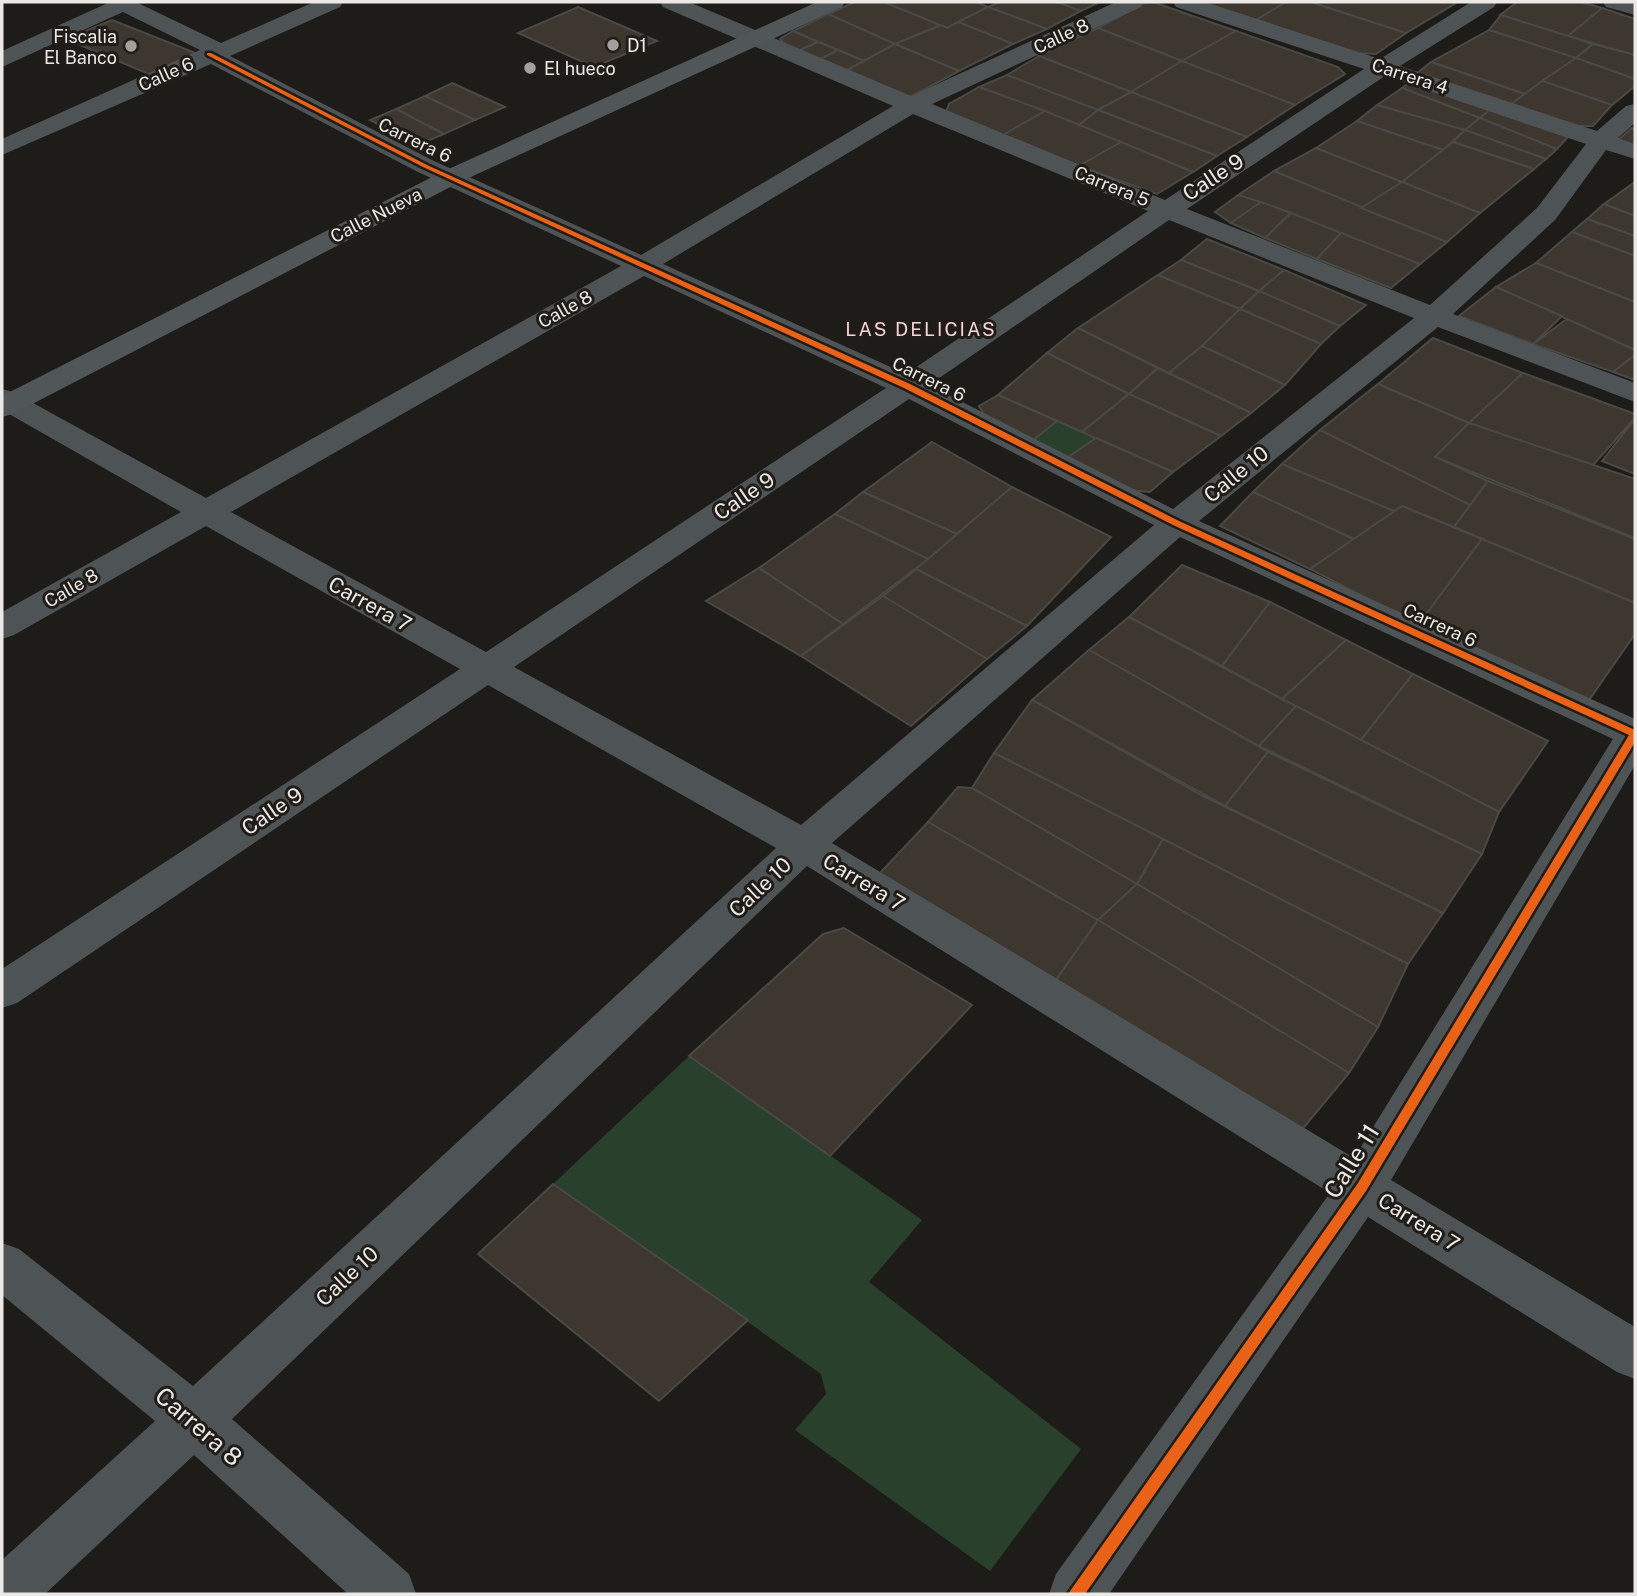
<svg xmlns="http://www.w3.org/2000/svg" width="1637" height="1596" font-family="'Public Sans',sans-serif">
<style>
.green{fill:#29402c}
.building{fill:#3d372f;stroke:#4a4946;stroke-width:2}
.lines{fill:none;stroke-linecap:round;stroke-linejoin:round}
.minor{fill:#4e5356;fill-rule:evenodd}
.tertiary{fill:#4e5356;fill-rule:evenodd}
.secondary{fill:#515659;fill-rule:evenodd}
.cycleway-casing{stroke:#201c17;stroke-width:5}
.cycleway{fill:#ea6118;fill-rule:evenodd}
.poi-dot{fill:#a3a19e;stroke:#201c17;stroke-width:2.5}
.labels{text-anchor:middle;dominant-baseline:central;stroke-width:6;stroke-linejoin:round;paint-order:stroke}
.far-poi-label{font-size:18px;fill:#ebe8e5;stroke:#201c17;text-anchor:start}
.far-street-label{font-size:18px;fill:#ebe8e5;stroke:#201c17}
.far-neighbourhood-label{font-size:19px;letter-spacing:2px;fill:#f6d3d7;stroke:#201c17}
.street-label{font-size:21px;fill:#ebe8e5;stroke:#201c17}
.near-street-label{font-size:24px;fill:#ebe8e5;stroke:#201c17}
</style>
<rect width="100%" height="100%" fill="#1e1c19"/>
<g class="green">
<polygon points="1057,421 1096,438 1067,458 1032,441"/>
<polygon points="689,1056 922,1220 869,1282 1081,1449 990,1571 795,1430 826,1394 821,1374 553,1184"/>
</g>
<g class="building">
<polygon points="855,2 884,2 941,25 895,44 828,14"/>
<polygon points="884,2 976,2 988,7 947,28"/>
<polygon points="1000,2 1057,2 1081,11 1047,29 988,7"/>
<polygon points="1057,2 1100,2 1081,11"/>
<polygon points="1153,2 1236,31 1182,61 1098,28 1142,4"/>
<polygon points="1201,2 1286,2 1256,20"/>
<polygon points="1286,2 1311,2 1406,33 1376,54 1357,53 1256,20"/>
<polygon points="1311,2 1458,2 1406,33"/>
<polygon points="1517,2 1581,2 1602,8 1568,36 1500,15"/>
<polygon points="578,7 657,41 594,67 518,33"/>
<polygon points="988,7 1047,29 1013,44 958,22"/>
<polygon points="1602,8 1635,19 1635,55 1568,36"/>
<polygon points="828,14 895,44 864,61 793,31"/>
<polygon points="1501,15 1568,36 1593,44 1576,58 1489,30"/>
<polygon points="112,20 198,54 151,75 66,39"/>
<polygon points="958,22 1013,44 959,71 895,44 941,25 947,28"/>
<polygon points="1098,28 1182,61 1131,92 1039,56"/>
<polygon points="1489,30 1576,58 1525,94 1431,62"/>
<polygon points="793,31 818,42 800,50 787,46 780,39"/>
<polygon points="1236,31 1338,67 1345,74 1295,105 1182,61"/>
<polygon points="818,42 838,50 820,59 800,50"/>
<polygon points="895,44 959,71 910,97 847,70"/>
<polygon points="1593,44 1635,55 1635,79 1576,58"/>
<polygon points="838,50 864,61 847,70 820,59"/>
<polygon points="1039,56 1131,92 1098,110 1007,75"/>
<polygon points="1576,58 1635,79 1635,86 1612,105 1542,81"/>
<polygon points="1182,61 1295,105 1247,137 1131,92"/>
<polygon points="1431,62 1525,94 1510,105 1416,74"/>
<polygon points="1007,75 1098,110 1079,125 979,87"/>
<polygon points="1413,80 1490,110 1480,118 1402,88"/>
<polygon points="1542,81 1612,105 1593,126 1573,126 1510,105"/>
<polygon points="452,83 505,107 475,120 425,96"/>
<polygon points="979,87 1045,111 1003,135 946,112 949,104"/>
<polygon points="1402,88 1480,118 1465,130 1377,105"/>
<polygon points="1131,92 1247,137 1217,156 1098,110"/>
<polygon points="425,96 475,120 444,134 396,109"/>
<polygon points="1377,105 1465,130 1443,150 1357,121"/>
<polygon points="396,109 444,134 418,145 370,120"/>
<polygon points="1098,110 1217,156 1193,172 1079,125"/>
<polygon points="1490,110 1568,137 1557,149 1480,118"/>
<polygon points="1045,111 1121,142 1079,166 1003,135"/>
<polygon points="1480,118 1557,149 1546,159 1465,130"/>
<polygon points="1357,121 1443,150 1402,182 1316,148"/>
<polygon points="1632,128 1635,129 1635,148 1620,143 1619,139"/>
<polygon points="1465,130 1546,159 1534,169 1453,142"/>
<polygon points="1121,142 1193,172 1157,194 1079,166"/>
<polygon points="1453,142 1534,169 1480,213 1402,182"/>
<polygon points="1316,148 1402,182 1361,208 1274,171"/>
<polygon points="1274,171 1447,242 1420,264 1238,195"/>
<polygon points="1402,182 1480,213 1447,242 1361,208"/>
<polygon points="1635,182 1635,216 1604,204"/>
<polygon points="1238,195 1261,202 1231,223 1215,212"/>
<polygon points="1261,202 1291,213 1265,238 1231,223"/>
<polygon points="1604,204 1635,216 1635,236 1587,219"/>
<polygon points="1291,213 1341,233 1317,259 1265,238"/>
<polygon points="1587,219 1635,236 1635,256 1572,232"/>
<polygon points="1572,232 1635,256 1635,302 1536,263"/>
<polygon points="1341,233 1420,264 1391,288 1317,259"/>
<polygon points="1207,239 1284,270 1259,291 1181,260"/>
<polygon points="1181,260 1259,291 1240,309 1158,275"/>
<polygon points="1536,263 1635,302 1635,350 1496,287"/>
<polygon points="1284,270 1366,305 1340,326 1259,291"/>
<polygon points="1158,275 1240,309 1202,346 1169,373 1078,328"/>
<polygon points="1496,287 1562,316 1533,344 1459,316"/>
<polygon points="1259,291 1340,326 1321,344 1240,309"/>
<polygon points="1240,309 1321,344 1285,385 1202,346"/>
<polygon points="1567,319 1635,350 1635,355 1613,372 1533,344"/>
<polygon points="1078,328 1158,368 1129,394 1047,353"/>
<polygon points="1433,338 1523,373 1469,423 1378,384"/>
<polygon points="1202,346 1285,385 1251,413 1169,373"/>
<polygon points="1047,353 1129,394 1082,432 998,395"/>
<polygon points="1635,355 1635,380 1613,372"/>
<polygon points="1158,368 1251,413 1221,436 1129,394"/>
<polygon points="1523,373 1635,414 1635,418 1593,465 1469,423"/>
<polygon points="1378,384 1469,423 1435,457 1488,481 1470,505 1320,430"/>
<polygon points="1129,394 1221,436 1173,472 1082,432"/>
<polygon points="998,395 1057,421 1032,441 986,417 979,406"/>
<polygon points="1635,419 1635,474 1602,461"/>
<polygon points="1469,423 1635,479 1635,538 1435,457"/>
<polygon points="1320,430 1470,505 1454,527 1402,506 1396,512 1282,464"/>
<polygon points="1096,438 1173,472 1150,492 1129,490 1067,458"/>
<polygon points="932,442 1012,487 957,534 863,492"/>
<polygon points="1282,464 1396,512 1358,541 1253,492"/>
<polygon points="1488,481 1635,539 1635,603 1454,527"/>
<polygon points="1012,487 1111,537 1027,626 916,569"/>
<polygon points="863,492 957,534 928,559 835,514"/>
<polygon points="1253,492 1358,541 1310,569 1220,526"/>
<polygon points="1402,506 1482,539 1418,625 1310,569"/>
<polygon points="835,514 928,559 843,624 759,568"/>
<polygon points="1482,539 1635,603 1635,634 1587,703 1418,625"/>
<polygon points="1182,565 1270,602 1222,666 1129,617"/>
<polygon points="759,568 843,624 801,656 706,601"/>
<polygon points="916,569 1027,626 987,659 883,596"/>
<polygon points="883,596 987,659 911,726 801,656"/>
<polygon points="1270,602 1346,640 1282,699 1222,666"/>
<polygon points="1129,617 1282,699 1296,706 1259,746 1089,650"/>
<polygon points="1346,640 1413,674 1361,740 1282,699"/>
<polygon points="1089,650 1268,752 1225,806 1032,700"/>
<polygon points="1413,674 1548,741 1499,812 1361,740"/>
<polygon points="1032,700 1203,796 1443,913 1408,964 994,753"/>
<polygon points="1296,706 1499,812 1482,854 1259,746"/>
<polygon points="1268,752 1482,854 1443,913 1225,806"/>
<polygon points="994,753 1163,839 1137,884 972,788"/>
<polygon points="958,787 972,788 1137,884 1098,920 928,822"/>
<polygon points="928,822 1098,920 1054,983 880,873"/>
<polygon points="1163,839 1408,964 1378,1027 1137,884"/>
<polygon points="1137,884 1378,1027 1349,1073 1098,920"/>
<polygon points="1098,920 1349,1073 1300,1132 1054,983"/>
<polygon points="844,928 972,1005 830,1156 689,1056 823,934"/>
<polygon points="553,1184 748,1320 659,1401 478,1254"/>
</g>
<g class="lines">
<path class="minor" d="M110 2H136L221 43 314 2H343L340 7 230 56 434 161 641 255 893 106 663 7 660 2H689L911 96 1116 2H1144L1141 7 932 104 1165 200 1364 69 1176 7 1173 2H1205L1380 59 1471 2H1497L1494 7 1400 66 1597 131 1626 106 1635 104V123L1618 138 1635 144V159L1606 150 1555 220 1453 314 1635 383V402L1438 327 1199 521 1635 719V765L1391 1180 1635 1327V1379L1617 1372 1368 1217 1109 1594H1049L1056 1574 1330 1193 807 866 232 1419 409 1574 416 1594H348L194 1455 45 1594H2V1560L155 1421 2 1295V1243L19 1249 193 1386 776 848 488 685 17 1003 2 1008V969L460 669 206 526 14 635 2 639V612L181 512 2 410V389L13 392 206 498 621 266 416 171 211 64 2 155V139L200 50 123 12 2 67V51ZM1385 76 1586 144 1537 208 1430 305 1187 209ZM913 114 1148 211 906 374 663 264ZM1169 220 1414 318 1173 509 929 385ZM644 276 886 388 486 652 231 512ZM909 399 1154 525 801 825 514 667ZM1180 537 1613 739 1354 1158 832 843Z"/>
<g class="tertiary">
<path d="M107 2H140C132 13 115 13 107 2Z"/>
<polygon points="1603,2 1635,2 1635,15 1606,7"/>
</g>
<polygon class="secondary" points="817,2 845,2 842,7 460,182 13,414 2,417 2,396 442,172"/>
<defs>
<polygon id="cycleway" points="207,53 211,53 427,165 910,384 1179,521 1635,730 1635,742 1366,1191 1085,1594 1068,1594 1358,1183 1629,735 1173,525 904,388 423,167 207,55"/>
</defs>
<use href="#cycleway" class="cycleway-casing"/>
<use href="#cycleway" class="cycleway"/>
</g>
<g class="poi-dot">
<circle cx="613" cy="45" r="7"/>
<circle cx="131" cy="46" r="7"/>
<circle cx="530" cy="68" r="7"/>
</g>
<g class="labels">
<g class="far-poi-label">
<text x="117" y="36" text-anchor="end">Fiscalia<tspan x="117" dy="21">El Banco</tspan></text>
<text x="627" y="45">D1</text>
<text x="544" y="68">El hueco</text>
</g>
<g class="far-street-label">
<text transform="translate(1061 36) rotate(-25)">Calle 8</text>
<text transform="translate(166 74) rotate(-24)">Calle 6</text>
<text transform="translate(1410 76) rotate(18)">Carrera 4</text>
<text transform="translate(415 140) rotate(26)">Carrera 6</text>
<text transform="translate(1112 186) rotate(22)">Carrera 5</text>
<text transform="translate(376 215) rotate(-27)">Calle Nueva</text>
<text transform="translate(565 309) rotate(-29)">Calle 8</text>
<text transform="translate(929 379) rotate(26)">Carrera 6</text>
<text transform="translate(71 588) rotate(-30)">Calle 8</text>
<text transform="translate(1440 625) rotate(25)">Carrera 6</text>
</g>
<g class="far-neighbourhood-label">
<text x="921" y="329">LAS DELICIAS</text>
</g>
<g class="street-label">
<text transform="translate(1213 177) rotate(-33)">Calle 9</text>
<text transform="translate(1236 474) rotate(-39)">Calle 10</text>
<text transform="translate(744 496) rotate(-34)">Calle 9</text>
<text transform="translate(370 604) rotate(29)">Carrera 7</text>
<text transform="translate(272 811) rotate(-34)">Calle 9</text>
<text transform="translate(864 882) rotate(31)">Carrera 7</text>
<text transform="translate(760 887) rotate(-43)">Calle 10</text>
<text transform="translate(1419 1222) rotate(32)">Carrera 7</text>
<text transform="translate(347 1276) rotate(-43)">Calle 10</text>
</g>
<g class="near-street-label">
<text transform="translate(1351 1161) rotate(-58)">Calle 11</text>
<text transform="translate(199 1426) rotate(41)">Carrera 8</text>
</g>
</g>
<rect width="1637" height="1596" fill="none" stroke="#ebe8e5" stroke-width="7"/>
</svg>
